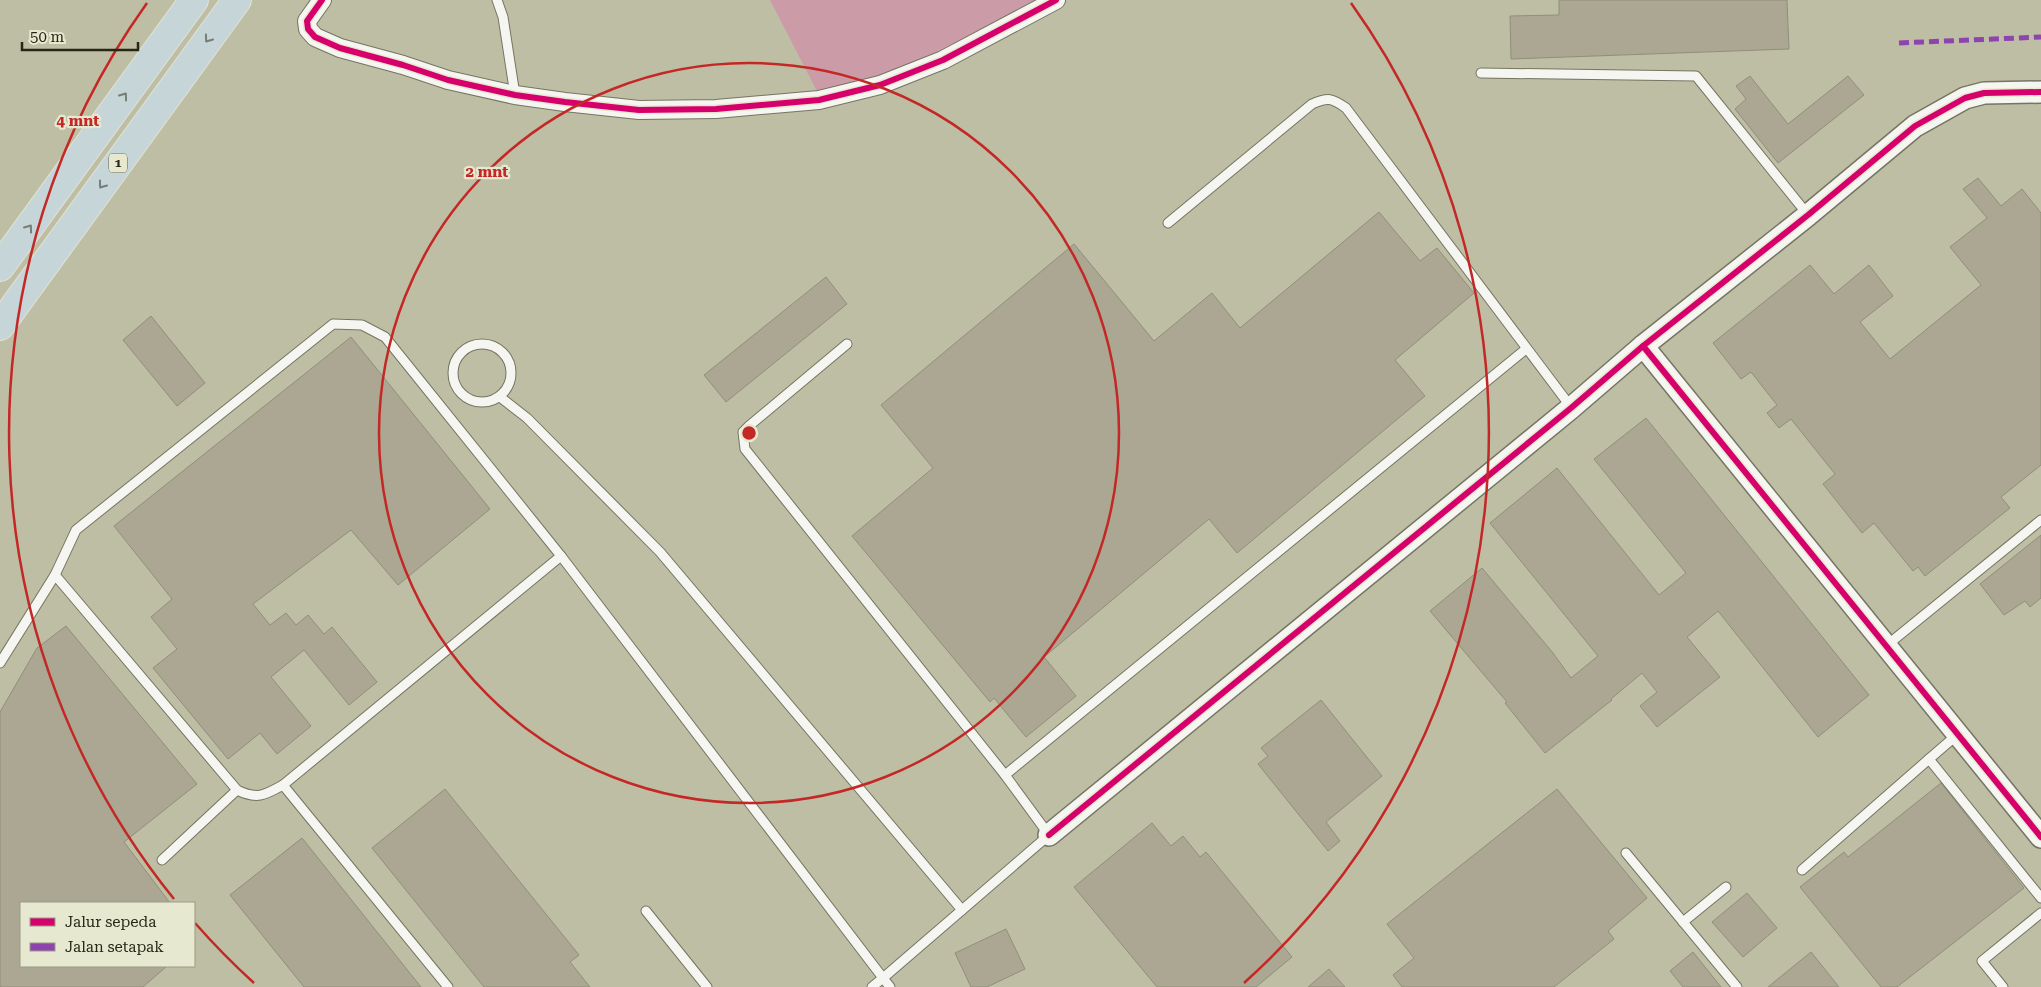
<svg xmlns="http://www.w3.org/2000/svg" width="2041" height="987" font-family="'Roboto Serif',serif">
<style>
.green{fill:#cc9ba8}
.building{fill:#aba792;stroke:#918e79}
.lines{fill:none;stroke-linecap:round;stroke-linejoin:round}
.service-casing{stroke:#757561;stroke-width:11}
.minor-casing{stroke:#757561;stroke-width:20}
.tertiary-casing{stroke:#757561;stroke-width:24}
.motorway-casing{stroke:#e2e2d6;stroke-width:30}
.service{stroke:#f5f5f1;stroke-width:9}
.minor{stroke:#f5f5f1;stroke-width:18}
.tertiary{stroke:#f5f5f1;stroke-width:21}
.motorway{stroke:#c6d5d7;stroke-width:28}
.quiet{stroke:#8e44ad;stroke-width:5;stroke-dasharray:10 5;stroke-linecap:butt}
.cycleway-casing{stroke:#e7e8d0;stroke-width:9}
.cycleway{stroke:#d6006c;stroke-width:6}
.oneway{stroke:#767e76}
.ring{fill:none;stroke:#c42826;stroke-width:2.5}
.labels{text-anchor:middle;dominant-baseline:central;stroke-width:4.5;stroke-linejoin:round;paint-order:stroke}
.shield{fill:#e7e8d0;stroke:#61614d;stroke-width:1}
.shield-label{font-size:12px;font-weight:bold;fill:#272715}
.centre{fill:#c42826;stroke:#e7e8d0;stroke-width:2.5}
.ring-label{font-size:15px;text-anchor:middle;font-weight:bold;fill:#c42826;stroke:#e7e8d0;stroke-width:4.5;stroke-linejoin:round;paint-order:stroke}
</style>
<rect width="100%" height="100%" fill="#bebea4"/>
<polygon class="green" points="770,0 1042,0 885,77 819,95"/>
<g class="building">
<polygon points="1559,0 1787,0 1789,49 1511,59 1510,16 1559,15"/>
<polygon points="1750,76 1788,124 1848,76 1864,95 1778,163 1735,109 1746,99 1736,86"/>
<polygon points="1978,178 2001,206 2022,189 2041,213 2041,465 2001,497 2010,508 1925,576 1918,567 1913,571 1874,523 1862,533 1823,484 1835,474 1791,419 1779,428 1767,413 1777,405 1751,372 1741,379 1713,343 1810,265 1834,294 1869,265 1893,296 1860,322 1890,359 1981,285 1950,247 1987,218 1963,189"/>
<polygon points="1379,212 1420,261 1437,248 1474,293 1395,360 1425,396 1237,553 1209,519 1044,657 1076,696 1026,737 994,698 990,702 852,536 933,468 881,405 1074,244 1154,341 1212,293 1240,328"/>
<polygon points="826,277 847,304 726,402 704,375"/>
<polygon points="151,316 205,383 177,406 123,340"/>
<polygon points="351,337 490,509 398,585 351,530 253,604 270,625 286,613 296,625 308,615 324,634 332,627 377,682 349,705 304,650 271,677 311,726 277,754 260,733 228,759 153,668 177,649 151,617 172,599 114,526"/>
<polygon points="1646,418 1869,695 1818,737 1718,611 1687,637 1720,677 1657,727 1640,706 1657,692 1642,673 1611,699 1612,700 1545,753 1505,703 1507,702 1430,611 1482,568 1553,653 1571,678 1598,656 1490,523 1557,468 1659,595 1686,573 1594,459"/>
<polygon points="2041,535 2041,598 2030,607 2025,601 2004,615 1980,584"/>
<polygon points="66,626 197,784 124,842 170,903 21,903 21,966 167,966 143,987 0,987 0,712 37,648"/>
<polygon points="1321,700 1382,776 1326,822 1340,841 1328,851 1258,764 1268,756 1261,748"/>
<polygon points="1941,783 2024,888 1897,987 1881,987 1800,887 1844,852 1848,857"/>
<polygon points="445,789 579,955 570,962 590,987 484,987 372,848"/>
<polygon points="1557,789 1647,898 1608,931 1614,939 1554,987 1402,987 1393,975 1414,958 1387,924"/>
<polygon points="1152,823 1171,846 1183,836 1200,857 1206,852 1292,957 1256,987 1157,987 1074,887"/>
<polygon points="302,838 421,987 304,987 230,895"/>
<polygon points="1747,893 1777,928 1743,957 1712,922"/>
<polygon points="1006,929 1025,969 987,987 971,987 955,953"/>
<polygon points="1693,952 1721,987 1683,987 1670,971"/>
<polygon points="1811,952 1839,987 1768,987"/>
<polygon points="1329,969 1345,987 1308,987"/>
</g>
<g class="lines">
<defs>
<g id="service">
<polyline points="497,0 503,17 515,95"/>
<polyline points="1481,73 1696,76 1808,215"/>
<path d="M1168 223 1312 104C1328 97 1332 98 1346 108L1571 407"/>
<circle cx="482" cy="373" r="29"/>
<polyline points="847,344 749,426 743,432 745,449 1005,775 1049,835 883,978 890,987"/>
<polyline points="500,397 527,418 660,552 962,910"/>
<path d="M55 575 237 790C257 800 265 795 283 785L561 556"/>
<polyline points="1886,646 2041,520"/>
<polyline points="0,663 55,575 76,530 333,324 362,325 385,337 561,556 883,978 872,987"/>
<polyline points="1929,759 1958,734"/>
<polyline points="1005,775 1526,349"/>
<polyline points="283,785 448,987"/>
<polyline points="1626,853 1737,987"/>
<polyline points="162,860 237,790"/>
<polyline points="1802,870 1929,759 2041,898"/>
<polyline points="646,911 707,987"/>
<polyline points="1683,922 1726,887"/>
<polyline points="2003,987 1982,961 2041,913"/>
</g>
<polyline id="minor" points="322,0 307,21 308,29 315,37 340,48 403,65 448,80 515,95 565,102 639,110 716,109 819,100 880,85 943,60 1056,0"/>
<g id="tertiary">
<polyline points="1643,346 2041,837"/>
<polyline points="1049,835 1571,408 1643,346 1808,215 1915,126 1965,98 1984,93 2041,92"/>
</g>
<g id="motorway">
<polyline points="0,267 194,0"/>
<polyline points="0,326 237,0"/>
</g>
</defs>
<use href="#service" class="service-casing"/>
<use href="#minor" class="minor-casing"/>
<use href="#tertiary" class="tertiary-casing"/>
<use href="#motorway" class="motorway-casing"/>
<use href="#service" class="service"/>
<use href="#minor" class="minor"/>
<use href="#tertiary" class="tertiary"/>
<use href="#motorway" class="motorway"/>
<polyline class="quiet" points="1899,43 2041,37"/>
<defs>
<g id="cycleway">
<polyline points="322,0 307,21 308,29 315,37 340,48 403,65 448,80 515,95 565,102 639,110 716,109 819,100 880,85 943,60 1056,0"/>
<polyline points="1643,346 2041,837"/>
<polyline points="1049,835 1571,408 1643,346 1808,215 1915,126 1965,98 1984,93 2041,92"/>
</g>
</defs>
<use href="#cycleway" class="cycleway-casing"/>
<use href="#cycleway" class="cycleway"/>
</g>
<defs><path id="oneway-chevron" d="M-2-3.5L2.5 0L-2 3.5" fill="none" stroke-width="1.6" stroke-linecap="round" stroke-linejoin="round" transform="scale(1.25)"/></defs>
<g class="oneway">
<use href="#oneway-chevron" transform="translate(208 39) rotate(126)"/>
<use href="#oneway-chevron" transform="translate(124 96) rotate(-54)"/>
<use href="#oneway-chevron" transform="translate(102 185) rotate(126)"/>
<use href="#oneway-chevron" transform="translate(29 228) rotate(-54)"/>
</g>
<g class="ring">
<circle cx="749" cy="433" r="370"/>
<path d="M254 983A740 740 0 0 1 195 923M174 899A740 740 0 0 1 147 3M1351 3A740 740 0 0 1 1244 983"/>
</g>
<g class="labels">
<rect class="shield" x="109" y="153.5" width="18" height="19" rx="4"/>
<g class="shield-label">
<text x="118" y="163">1</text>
</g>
</g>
<circle cx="749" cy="433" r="8" class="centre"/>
<g class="ring-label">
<text x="78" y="126">4 mnt</text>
<text x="487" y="177">2 mnt</text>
</g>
<rect x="20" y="902" width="175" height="65" fill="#e7e8d0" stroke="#9a9b85"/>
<rect x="30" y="918" width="25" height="8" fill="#d6006c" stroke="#9a9b85"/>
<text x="65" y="927" font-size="15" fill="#272715">Jalur sepeda</text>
<rect x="30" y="943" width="25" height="8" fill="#8e44ad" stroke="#9a9b85"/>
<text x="65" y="952" font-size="15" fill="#272715">Jalan setapak</text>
<path d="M22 42v8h116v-8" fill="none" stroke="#272715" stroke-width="2.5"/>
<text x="30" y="42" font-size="15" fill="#272715" stroke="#e7e8d0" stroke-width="4" paint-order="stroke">50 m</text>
</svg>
